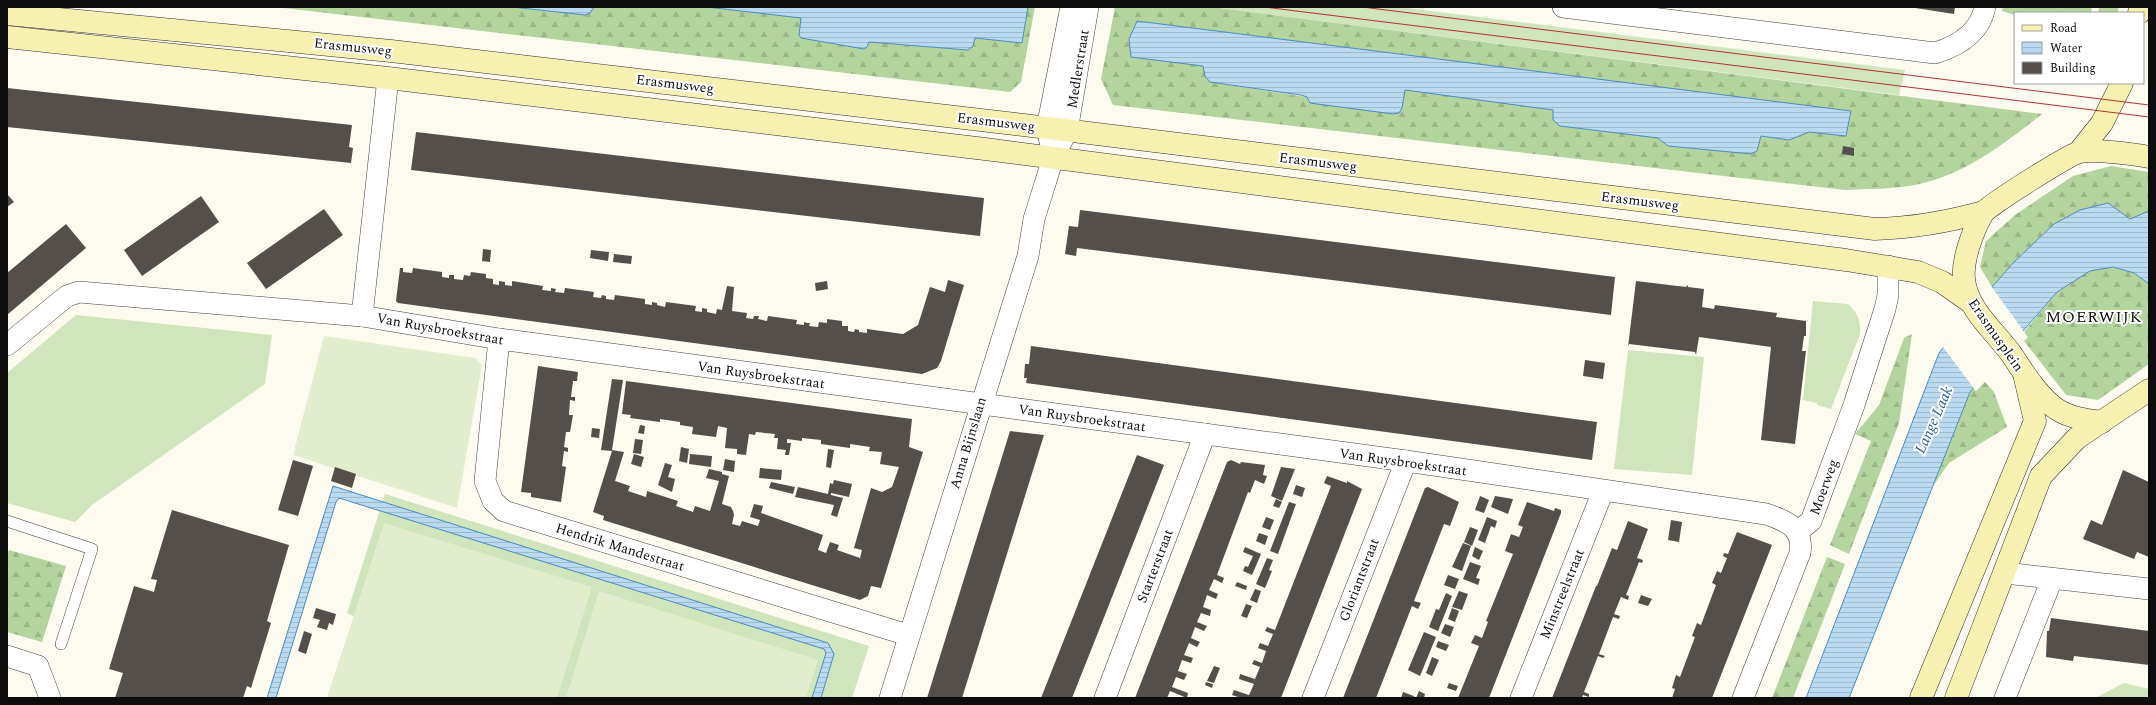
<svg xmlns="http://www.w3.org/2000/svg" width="2156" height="705" font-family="Spectral,serif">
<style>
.grass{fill:#d0e5bc}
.forest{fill:url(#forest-firs);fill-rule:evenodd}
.pitch{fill:#e1edcd}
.water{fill:url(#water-rules);stroke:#478cc0}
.pier{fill:#fdfbef}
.building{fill:#554f4b}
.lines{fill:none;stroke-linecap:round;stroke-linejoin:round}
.service-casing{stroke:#404040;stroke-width:12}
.minor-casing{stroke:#404040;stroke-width:22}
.secondary-casing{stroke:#2f2f2f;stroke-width:23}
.service{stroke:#fff;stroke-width:11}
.minor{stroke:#fff;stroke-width:21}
.secondary{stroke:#f7f1b1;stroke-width:22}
.tram{stroke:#b03335;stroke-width:1}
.labels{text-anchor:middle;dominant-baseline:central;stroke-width:4;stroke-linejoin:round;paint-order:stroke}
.street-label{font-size:14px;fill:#0d0d0d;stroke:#fff}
.water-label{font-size:15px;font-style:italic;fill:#235f93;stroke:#fff}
.quarter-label{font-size:16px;letter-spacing:1px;fill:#0d0d0d;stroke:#fff}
</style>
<defs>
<pattern id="forest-firs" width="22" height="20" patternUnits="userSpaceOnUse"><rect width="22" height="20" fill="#b4d49d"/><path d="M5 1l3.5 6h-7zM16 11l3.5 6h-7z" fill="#9ab586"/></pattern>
<pattern id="water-rules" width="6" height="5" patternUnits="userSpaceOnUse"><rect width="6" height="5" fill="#b9daf0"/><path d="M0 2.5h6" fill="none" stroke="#9ebacd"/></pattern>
</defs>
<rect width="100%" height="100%" fill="#fdfbef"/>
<g class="grass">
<polygon points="1211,7 1400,7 1905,70 1899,95"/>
<path d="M1813 301 1848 304C1858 313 1861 321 1860 334L1831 409 1817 405V403L1803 400Z"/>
<polygon points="76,315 272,335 265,384 92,505 75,522 7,503 7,373"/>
<polygon points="1628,350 1704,357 1692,475 1614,469"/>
<polygon points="385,494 869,646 852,698 327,698 355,617 347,613"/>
<polygon points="2124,683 2149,689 2149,698 2095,698"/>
</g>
<g class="forest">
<polygon points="275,7 512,7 585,15 594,7 707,7 802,18 799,31 801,38 864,49 867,47 868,42 968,50 974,38 1022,43 1028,7 1035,7 1021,82 1010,92"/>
<path d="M1115 7H1211L2042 114C2004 144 1965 175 1915 185 1893 189 1869 189 1845 190L1113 105 1101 79ZM1137 21 1851 111 1846 136 1809 132 1789 140 1761 136 1757 151 1751 154 1668 146 1658 138 1560 126 1553 120 1554 110 1404 89 1402 108 1307 97 1210 82 1205 76 1204 66Z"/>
<polygon points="2003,7 2092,7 2091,13 2015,13 2015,15 2002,11"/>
<polygon points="2099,7 2118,7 2118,13 2098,13"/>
<polygon points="2111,166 2149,172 2149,211 2130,219 2108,203 2080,210 2054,224 2014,262 1992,287 1980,267 1986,241 2015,215 2073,176"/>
<polygon points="2113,267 2134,273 2149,284 2149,364 2098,400 2066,395 2024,341 2028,337 2024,332 2057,292 2090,271"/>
<polygon points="1912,334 1899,423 1849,554 1830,545 1871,441 1855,434 1879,405 1904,338"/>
<polygon points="1985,382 1994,392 2007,427 1949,463 1933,486 1970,392 1973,388 1976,391"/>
<polygon points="9,550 66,566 42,642 7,632 7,555"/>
<polygon points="1827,557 1845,564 1793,698 1772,698"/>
</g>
<g class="pitch">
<polygon points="324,336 475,358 482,365 457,508 293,455"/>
<polygon points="384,523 592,587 557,698 327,698"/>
<polygon points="599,591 818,660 806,698 566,698"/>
</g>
<g class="water">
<polygon points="512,7 594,7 590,13 585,15"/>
<polygon points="707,7 1028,7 1022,43 975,38 973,46 968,50 869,42 867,47 864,49 801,38 799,35 801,18"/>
<polygon points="1137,21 1851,111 1846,136 1809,132 1789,140 1761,136 1757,151 1751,154 1668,146 1658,138 1560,126 1553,120 1553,110 1405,90 1402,108 1399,113 1393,114 1310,103 1307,97 1301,95 1210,82 1205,76 1203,66 1131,57 1129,39"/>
<polygon points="2108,203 2130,219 2149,211 2149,284 2134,273 2113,267 2090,271 2057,292 1970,392 1849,698 1806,698 1939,353 1992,287 2014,262 2054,224 2080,210"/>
<polygon points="333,486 828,643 834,654 821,698 812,698 826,653 824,649 339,498 336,502 276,698 267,698"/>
</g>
<polygon class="pier" points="1991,286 2025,333 1975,390 1943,347"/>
<g class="building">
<polygon points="1909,7 1955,7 1954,14"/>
<polygon points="7,88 352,125 349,147 353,148 351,163 7,127"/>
<polygon points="416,132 984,198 980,236 411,170"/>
<polygon points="1843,146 1854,148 1854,156 1842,154"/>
<polygon points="7,194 14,202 7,207"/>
<polygon points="201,196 219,222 142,276 124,250"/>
<polygon points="324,209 343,235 266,289 247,263"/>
<polygon points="1080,210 1615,277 1611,315 1077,248 1076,256 1065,254 1069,226 1078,227"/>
<polygon points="66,224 86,248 7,315 7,273"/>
<polygon points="483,249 491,250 490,262 482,261"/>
<polygon points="591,250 609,252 608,261 590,258"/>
<polygon points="614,254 632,256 631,264 613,262"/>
<polygon points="400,268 403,268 403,272 412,273 413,268 442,272 442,277 449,278 449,275 454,275 454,279 463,280 464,275 470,276 471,272 486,274 486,278 493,279 493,284 499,285 499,281 505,282 505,285 512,286 512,281 543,286 542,290 551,291 551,288 556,289 555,292 564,293 565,288 594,292 593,297 601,298 602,295 606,296 606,299 614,300 615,295 645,299 645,304 652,305 652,302 657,303 657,305 665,307 666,302 696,306 695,311 702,312 702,308 707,309 707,312 716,314 717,309 722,310 727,286 734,287 732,311 747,313 746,318 753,319 754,316 759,316 758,319 767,321 768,316 797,320 796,324 804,325 804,322 807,323 810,323 809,326 818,327 819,322 827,323 827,319 842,321 842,326 848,326 848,331 854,332 855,329 859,330 859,332 867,333 867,329 903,334 918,325 930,287 945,292 948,280 964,285 941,361 937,368 922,374 398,303 396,301"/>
<polygon points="827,281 828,289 816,291 815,283"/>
<polygon points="1636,281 1686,287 1688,285 1688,287 1704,289 1702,307 1714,309 1715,305 1777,313 1776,317 1806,321 1806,336 1804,336 1802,351 1806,351 1795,444 1761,440 1771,347 1699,337 1696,355 1695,352 1629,344 1628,347"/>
<polygon points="1031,346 1597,422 1592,460 1026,383 1027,378 1024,378 1025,364 1029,364"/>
<polygon points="1585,360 1605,363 1603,379 1583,376"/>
<polygon points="538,366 578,372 577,381 573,381 571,397 575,397 575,401 570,400 569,415 573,415 570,432 566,432 564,447 568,448 568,452 564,451 562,466 566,467 561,502 531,497 531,493 521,492"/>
<polygon points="612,379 623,380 612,450 624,452 615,481 630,486 628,491 646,497 647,491 678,501 676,506 693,512 695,506 710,511 719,481 706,478 709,469 722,472 722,474 729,476 722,504 731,507 733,511 734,515 732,524 740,526 742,521 758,526 760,520 750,517 754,504 763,506 761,513 823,535 818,550 826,553 830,542 839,545 837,550 860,558 862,550 854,548 871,488 882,492 892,487 899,467 880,464 882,452 869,451 870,447 850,444 850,448 821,444 821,440 802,438 802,441 787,439 787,443 791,443 789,455 785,455 786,450 777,449 778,438 774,438 775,434 756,432 755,435 749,434 746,455 737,454 737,449 725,448 727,428 718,426 716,437 692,434 693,427 680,425 680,422 660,419 660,422 630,418 631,415 622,414 626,381 912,419 909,447 923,452 881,588 871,586 868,596 860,600 603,520 604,516 593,512 612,451 601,450"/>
<polygon points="640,425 645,426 644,434 638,433"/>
<polygon points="592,428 600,429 599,438 591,437"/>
<polygon points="1010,431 1044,435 962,698 927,698"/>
<polygon points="635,439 643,440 641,454 633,453"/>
<polygon points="681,447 689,449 687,463 679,461"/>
<polygon points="828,449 834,450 831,468 826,467"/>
<polygon points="634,454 644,457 641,467 631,464"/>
<polygon points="690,454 712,456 711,467 689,464"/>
<polygon points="1137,455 1164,465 1103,620 1072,698 1041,698"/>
<polygon points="725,459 735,461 734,472 723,470"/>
<polygon points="293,460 313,466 298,516 278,510"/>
<polygon points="1231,460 1240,464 1241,462 1265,465 1263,475 1267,476 1264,484 1255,480 1250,493 1248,492 1217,575 1224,578 1222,583 1214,579 1209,590 1218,594 1216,599 1207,595 1203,607 1211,610 1210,616 1201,613 1197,622 1207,626 1204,631 1195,627 1191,638 1200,642 1197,647 1189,643 1184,655 1193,658 1191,663 1182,660 1178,671 1187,674 1184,680 1176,677 1172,687 1188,693 1187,698 1170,691 1167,698 1135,698 1227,462"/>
<polygon points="665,463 672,465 668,477 675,479 672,492 658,485"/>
<polygon points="335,467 356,474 352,488 331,481"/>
<polygon points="1281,467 1295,469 1282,501 1271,496"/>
<polygon points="760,468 782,470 781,480 759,478"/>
<polygon points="2123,470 2149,482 2149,557 2137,552 2134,559 2083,539 2091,520 2102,525"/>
<polygon points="1327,476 1347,483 1347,481 1362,489 1281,698 1241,698 1232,695 1234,690 1249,695 1254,684 1239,679 1240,674 1255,679 1260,667 1252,664 1254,660 1262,663 1266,651 1258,648 1260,643 1268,646 1273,634 1265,631 1267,627 1275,630 1331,486 1324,483"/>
<polygon points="834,480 852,484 849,497 831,493 831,495 843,498 837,517 831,515 834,505 795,497 798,487 828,494 830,483 833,484"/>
<polygon points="771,482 795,487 793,494 769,488"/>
<polygon points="1296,485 1305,488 1302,497 1293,494"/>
<polygon points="1428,487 1459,502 1450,526 1444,524 1414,601 1421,603 1418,609 1412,606 1376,698 1343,698 1425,488"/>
<polygon points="1480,496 1489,500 1484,513 1475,510"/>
<polygon points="1495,496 1513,499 1508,514 1491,507"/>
<polygon points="1276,499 1282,502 1279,508 1273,506"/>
<polygon points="1289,502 1296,504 1278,554 1270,551"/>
<polygon points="1527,502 1554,511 1555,508 1561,510 1561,513 1489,698 1458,698 1479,646 1471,643 1475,635 1482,638 1488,622 1486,621 1513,554 1505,551 1511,534 1519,537 1523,527 1518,525"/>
<polygon points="172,510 289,545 267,621 271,623 251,688 247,686 243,698 115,698 123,673 109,669 134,586 154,592 157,580 151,579"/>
<polygon points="1266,517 1274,520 1270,530 1262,527"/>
<polygon points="1487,517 1497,521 1495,528 1491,526 1485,543 1478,540"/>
<polygon points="1671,520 1682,522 1679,542 1668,540"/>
<polygon points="1628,521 1648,529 1637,558 1643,560 1642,563 1639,562 1632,580 1626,595 1629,596 1628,600 1621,597 1614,614 1620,616 1619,619 1613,617 1599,654 1605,656 1603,658 1598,656 1584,692 1589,694 1589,697 1583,695 1582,698 1552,698 1596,586 1597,586 1612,548 1617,550"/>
<polygon points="1470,527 1478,530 1472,546 1464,542"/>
<polygon points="1737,532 1772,545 1712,698 1672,698 1675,689 1672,688 1676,675 1680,677 1695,637 1692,636 1697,623 1701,625 1716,585 1712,583 1717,571 1721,573 1727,558 1723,556 1724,553 1728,554"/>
<polygon points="1259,533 1268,536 1265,545 1256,541"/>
<polygon points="1463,543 1471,546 1462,571 1452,567"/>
<polygon points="1245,547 1261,554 1252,575 1243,571 1245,566 1248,567 1253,556 1243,552"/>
<polygon points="1475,547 1483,551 1479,560 1472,556"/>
<polygon points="1267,558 1273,560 1269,570 1272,571 1265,588 1256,584"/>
<polygon points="1470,562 1481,566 1476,578 1480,579 1478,585 1463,579"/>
<polygon points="1448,575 1459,579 1455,589 1444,585"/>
<polygon points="1237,582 1247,586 1246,590 1235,586"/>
<polygon points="1255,589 1261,591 1257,603 1250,600"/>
<polygon points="1459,591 1468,594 1462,610 1452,607"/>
<polygon points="1446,593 1452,596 1438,631 1429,627 1436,609 1439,610"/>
<polygon points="1641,595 1652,599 1648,606 1638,603"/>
<polygon points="1246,604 1252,606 1247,618 1241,616"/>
<polygon points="316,608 336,614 333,625 329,623 327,630 317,627 320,620 313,618"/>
<polygon points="1452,608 1459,611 1455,622 1448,619"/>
<polygon points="2051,618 2149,631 2149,665 2074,656 2073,661 2046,657 2047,631 2049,631"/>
<polygon points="1445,624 1454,627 1450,637 1441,633"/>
<polygon points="304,631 312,634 306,654 298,651"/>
<polygon points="1424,632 1436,637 1420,676 1408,670"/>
<polygon points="1438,641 1449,645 1446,651 1436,647"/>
<polygon points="1432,657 1439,660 1432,676 1426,673"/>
<polygon points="1214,666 1220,668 1214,683 1207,681"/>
<polygon points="1206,682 1213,684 1212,688 1205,685"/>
<polygon points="1449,683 1458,686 1456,691 1447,688"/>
<polygon points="1419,691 1425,694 1424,698 1416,698"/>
<polygon points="1403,692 1414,696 1413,698 1401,698"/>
</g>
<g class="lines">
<defs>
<polyline id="service" points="7,521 92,549 61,644"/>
<g id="minor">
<path d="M1563 7 1935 53C1958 46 1980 33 1985 7"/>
<polyline points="1051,146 1047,128 1071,7"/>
<polyline points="362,316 388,78"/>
<polyline points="499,339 485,481 493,501 504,511 908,635"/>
<path d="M7 345 67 296 79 292 362 316 499 339 1406 461 1766 514C1787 521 1804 528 1800 553L1743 698"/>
<polyline points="1797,532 1811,521 1854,405 1885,309 1888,295 1888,266"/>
<polyline points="2005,573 2149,589"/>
<polyline points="7,656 38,666 50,698"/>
<polyline points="890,698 1028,256 1034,219 1044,187 1053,158 1067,131 1088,7"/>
<polyline points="1105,698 1205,434"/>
<polyline points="1313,698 1406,461"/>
<polyline points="1521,698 1603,491"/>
<polyline points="2005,698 2052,579"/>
</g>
<g id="secondary">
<polyline points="2139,13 2140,7"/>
<path d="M7 14 391 51 1015 124 1875 229C1912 228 1947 222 1983 212"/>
<polyline points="7,37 388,78 985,149 1846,260 1918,272 1942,282 1969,301"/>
<polyline points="2079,152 2102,123 2122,83"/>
<path d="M2102 422C2087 420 2071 418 2058 410 2040 399 2023 372 2012 355 1995 331 1967 310 1964 279 1962 260 1973 230 1983 213 1987 206 2070 154 2080 152 2094 149 2134 154 2149 157"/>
<polyline points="1921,698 2035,421 2025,378"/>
<polyline points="1956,698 2041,476 2077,438 2149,390"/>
</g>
</defs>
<use href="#service" class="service-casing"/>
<use href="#minor" class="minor-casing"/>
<use href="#secondary" class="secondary-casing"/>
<use href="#service" class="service"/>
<use href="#minor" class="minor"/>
<use href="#secondary" class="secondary"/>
<g class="tram">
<polyline points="1264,7 2149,117"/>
<polyline points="1362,7 2149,105"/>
</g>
</g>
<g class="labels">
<g class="street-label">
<text transform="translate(353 47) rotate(6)">Erasmusweg</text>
<text transform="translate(1078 69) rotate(-81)">Medlerstraat</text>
<text transform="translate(675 84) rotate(7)">Erasmusweg</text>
<text transform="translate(996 122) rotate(7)">Erasmusweg</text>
<text transform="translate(1318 162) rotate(7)">Erasmusweg</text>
<text transform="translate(1640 201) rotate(7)">Erasmusweg</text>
<text transform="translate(440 329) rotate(10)">Van Ruysbroekstraat</text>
<text transform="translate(1996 335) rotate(55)">Erasmusplein</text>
<text transform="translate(761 375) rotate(8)">Van Ruysbroekstraat</text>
<text transform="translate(1082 418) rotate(8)">Van Ruysbroekstraat</text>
<text transform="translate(968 443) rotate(-73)">Anna Bijnslaan</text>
<text transform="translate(1403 462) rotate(8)">Van Ruysbroekstraat</text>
<text transform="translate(1824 487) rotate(-70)">Moerweg</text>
<text transform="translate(620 547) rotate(17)">Hendrik Mandestraat</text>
<text transform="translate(1155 566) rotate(-69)">Starterstraat</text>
<text transform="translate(1359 580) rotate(-69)">Gloriantstraat</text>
<text transform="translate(1562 594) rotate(-68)">Minstreelstraat</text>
</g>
<g class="water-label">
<text transform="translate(1934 420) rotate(-66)">Lange Laak</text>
</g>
<g class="quarter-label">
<text x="2094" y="317">MOERWIJK</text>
</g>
</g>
<rect width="2156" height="705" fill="none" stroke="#0d0d0d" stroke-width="16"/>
<rect x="2014" y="12" width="130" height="72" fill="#ffffff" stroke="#9e9e9e"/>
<rect x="2022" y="25" width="20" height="6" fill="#f7f1b1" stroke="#9e9e9e"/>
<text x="2050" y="32" font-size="12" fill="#0d0d0d">Road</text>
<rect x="2022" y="42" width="20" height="12" fill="url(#water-rules)" stroke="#9e9e9e"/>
<text x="2050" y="52" font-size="12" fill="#0d0d0d">Water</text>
<rect x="2022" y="62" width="20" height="12" fill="#554f4b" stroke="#9e9e9e"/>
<text x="2050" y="72" font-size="12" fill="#0d0d0d">Building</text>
</svg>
